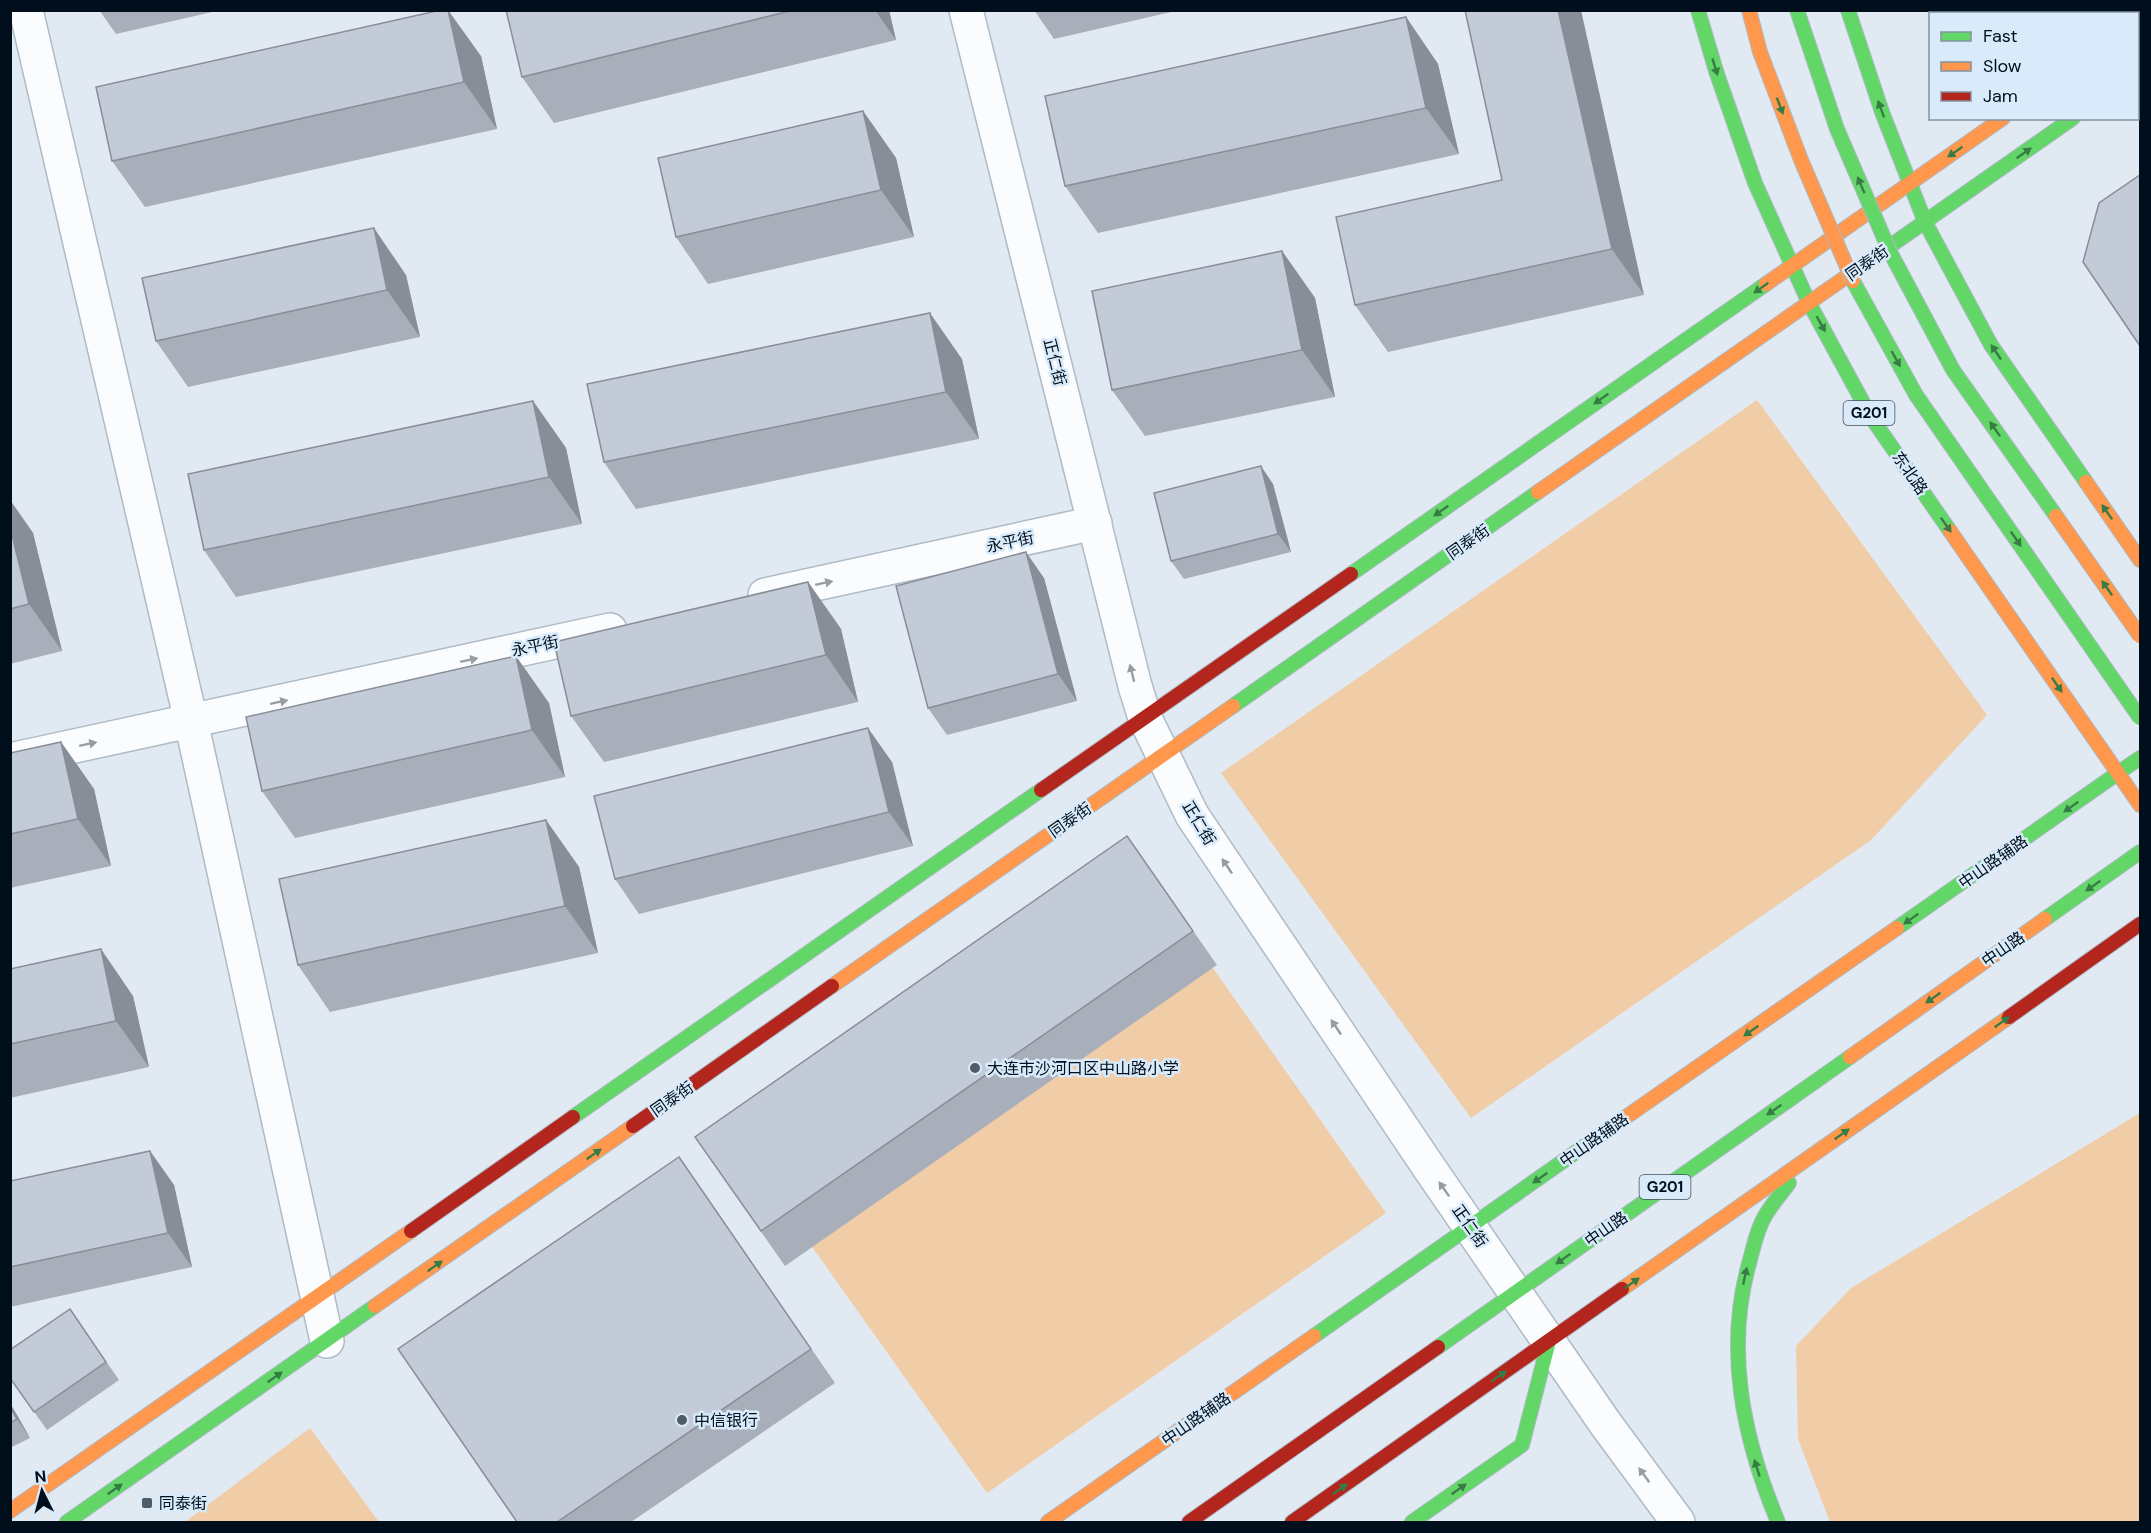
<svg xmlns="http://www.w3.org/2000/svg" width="2151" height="1533" font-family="'DM Sans','Noto Sans SC',sans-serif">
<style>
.green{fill:#f0cca7}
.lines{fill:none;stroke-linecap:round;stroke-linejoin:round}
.street-casing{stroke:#aebac5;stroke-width:36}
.fast-casing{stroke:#aebac5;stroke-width:16}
.slow-casing{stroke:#aebac5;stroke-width:16}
.jam-casing{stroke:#aebac5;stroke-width:16}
.street{stroke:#fafcfd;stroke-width:33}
.fast{stroke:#63d668;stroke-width:14}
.slow{stroke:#ff974d;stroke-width:14}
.jam{stroke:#b3261e;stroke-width:14}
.fast-bridge-casing{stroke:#aebac5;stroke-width:16;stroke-linecap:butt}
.slow-bridge-casing{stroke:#aebac5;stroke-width:16;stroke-linecap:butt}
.fast-bridge{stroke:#63d668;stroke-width:14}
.slow-bridge{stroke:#ff974d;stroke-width:14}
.wall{fill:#a8afba}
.shaded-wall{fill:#888e97}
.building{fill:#c3cbd8;stroke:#888e97;stroke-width:1.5}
.oneway{fill:#377c45}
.oneway2{fill:#969da3}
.poi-dot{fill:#4f5b66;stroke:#d9ebfa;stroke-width:2}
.labels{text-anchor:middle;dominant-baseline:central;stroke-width:5;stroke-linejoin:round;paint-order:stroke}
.shield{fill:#d9ebfa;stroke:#42505e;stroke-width:1.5}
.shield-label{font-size:15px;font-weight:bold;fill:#010e1b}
.street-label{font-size:16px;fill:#010e1b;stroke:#d9ebfa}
.poi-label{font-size:16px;fill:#010e1b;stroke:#d9ebfa;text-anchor:start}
</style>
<rect width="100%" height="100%" fill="#e1eaf2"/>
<g class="green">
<polygon points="1757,400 1987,715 1871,840 1471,1118 1221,773"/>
<polygon points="1210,964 1386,1213 987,1493 810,1244"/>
<polygon points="2140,1113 2140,1522 1830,1522 1798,1439 1796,1346 1851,1288"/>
<polygon points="310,1428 379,1522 185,1522"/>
</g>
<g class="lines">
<defs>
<g id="street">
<polyline points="26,10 191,721 327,1341"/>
<polyline points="966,10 1135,686 1145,718 1192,815 1430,1169 1605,1423 1678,1522"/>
<polyline points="765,595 1095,523"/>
<polyline points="10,760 610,630"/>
</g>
<g id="fast">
<polyline points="1698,10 1716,71 1755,183 1809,303 1871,417 1950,531"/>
<polyline points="1848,10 1882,112 1925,222 1991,345 2086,482"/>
<polyline points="2138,25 2140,22"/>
<polyline points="1853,272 2073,118"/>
<polyline points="1351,574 1766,284"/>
<polyline points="1233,706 1538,492"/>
<polyline points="2118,773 2140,758"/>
<polyline points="2045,919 2140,852"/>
<polyline points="1897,928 2118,773"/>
<polyline points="573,1117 1041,790"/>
<polyline points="1314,1336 1626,1117"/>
<polyline points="1438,1347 1850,1057"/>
<polyline points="67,1522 375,1306"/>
<polyline points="1412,1522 1522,1445 1549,1341"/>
<path d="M1778 1522C1743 1438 1724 1349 1750 1260 1754 1245 1757 1229 1765 1216 1772 1204 1781 1194 1789 1183"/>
</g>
<g id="slow">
<polyline points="2138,74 2140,71"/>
<polyline points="1766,284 2003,118"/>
<polyline points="2086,482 2140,560"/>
<polyline points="1538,492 1853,272"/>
<polyline points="1950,531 2140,805"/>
<polyline points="832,986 1233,706"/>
<polyline points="1850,1057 2045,919"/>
<polyline points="1626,1117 1897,928"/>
<polyline points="1622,1289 2009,1017"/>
<polyline points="375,1306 633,1126"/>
<polyline points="10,1511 411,1231"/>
<polyline points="1048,1522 1314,1336"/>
</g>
<g id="jam">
<polyline points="1041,790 1351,574"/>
<polyline points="2009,1017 2140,924"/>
<polyline points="633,1126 832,986"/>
<polyline points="411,1231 573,1117"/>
<polyline points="1189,1522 1438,1347"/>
<polyline points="1292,1522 1622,1289"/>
</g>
</defs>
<use href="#street" class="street-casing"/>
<use href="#fast" class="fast-casing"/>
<use href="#slow" class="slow-casing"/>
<use href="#jam" class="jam-casing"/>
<use href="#street" class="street"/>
<use href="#fast" class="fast"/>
<use href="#slow" class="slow"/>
<use href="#jam" class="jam"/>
<defs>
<g id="fast-bridge">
<polyline points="1797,10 1837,129 1890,252 1953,370 2056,516"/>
<polyline points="1853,281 1916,395 2140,718"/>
</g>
<g id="slow-bridge">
<polyline points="1749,10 1760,52 1801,160 1853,281"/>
<polyline points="2056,516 2140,636"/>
</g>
</defs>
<use href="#fast-bridge" class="fast-bridge-casing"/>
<use href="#slow-bridge" class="slow-bridge-casing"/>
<use href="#fast-bridge" class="fast-bridge"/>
<use href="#slow-bridge" class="slow-bridge"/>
</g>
<g class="wall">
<polygon points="99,10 221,10 116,34"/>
<polygon points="506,10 889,10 896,40 554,123 522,77"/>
<polygon points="1034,10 1180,10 1054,39"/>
<polygon points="1465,10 1644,295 1388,352 1355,305 1502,180"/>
<polygon points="1406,17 1438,64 1459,154 1098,233 1065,186"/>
<polygon points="481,56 497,129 145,207 112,161"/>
<polygon points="863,111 896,158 914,237 708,284 676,237"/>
<polygon points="1282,251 1315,298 1335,397 1145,436 1112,390"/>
<polygon points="406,275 420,337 188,387 156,341"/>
<polygon points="962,359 979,439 636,509 604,462"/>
<polygon points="533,401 566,448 582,524 236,597 204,550"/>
<polygon points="1273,484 1291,552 1184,579 1171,561"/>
<polygon points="10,500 33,533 62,651 10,664"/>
<polygon points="1044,578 1077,701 947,735 928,708"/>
<polygon points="808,582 841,629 858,702 604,762 571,716"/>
<polygon points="549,703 565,777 295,838 262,791"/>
<polygon points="61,742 94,789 111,866 10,888 10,753"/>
<polygon points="892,762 913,846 639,914 615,879"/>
<polygon points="546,820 579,867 598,953 330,1012 298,965"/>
<polygon points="1127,836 1217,965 785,1266 695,1137"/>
<polygon points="10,969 133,996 149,1067 10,1098"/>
<polygon points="150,1151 174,1185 192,1267 10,1307 10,1181"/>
<polygon points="679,1157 835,1383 631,1522 517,1522"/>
<polygon points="70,1309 119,1380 47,1430 10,1378"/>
<polygon points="10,1403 30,1438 10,1448"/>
</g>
<g class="shaded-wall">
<polygon points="448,10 481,56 497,129 464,82"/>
<polygon points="875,10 889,10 896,40"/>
<polygon points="1558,10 1581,10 1644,295 1612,249"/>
<polygon points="1406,17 1438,64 1459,154 1426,108"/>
<polygon points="863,111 896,158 914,237 881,190"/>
<polygon points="374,228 406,275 420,337 387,290"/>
<polygon points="1282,251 1315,298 1335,397 1302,350"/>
<polygon points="930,313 962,359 979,439 946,392"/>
<polygon points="533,401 566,448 582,524 549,477"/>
<polygon points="1261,466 1273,484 1291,552 1278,534"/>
<polygon points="10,500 33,533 62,651 29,604 10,527"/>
<polygon points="1026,552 1044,578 1077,701 1058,674"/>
<polygon points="808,582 841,629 858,702 826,655"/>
<polygon points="516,656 549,703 565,777 532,730"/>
<polygon points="868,728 892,762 913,846 889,812"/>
<polygon points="61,742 94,789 111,866 78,819"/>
<polygon points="546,820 579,867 598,953 565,906"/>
<polygon points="101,949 133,996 149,1067 116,1021"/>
<polygon points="150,1151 174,1185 192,1267 168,1233"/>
<polygon points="10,1403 30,1438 17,1419 10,1407"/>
</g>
<g class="building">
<polygon points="441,10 448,10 464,82 112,161 96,87"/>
<polygon points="506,10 794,10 522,77"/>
<polygon points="1465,10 1558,10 1612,249 1355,305 1336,217 1502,180"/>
<polygon points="1406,17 1426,108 1065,186 1045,96"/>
<polygon points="863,111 881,190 676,237 658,158"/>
<polygon points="2140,175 2140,346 2083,262 2099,203"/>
<polygon points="374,228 387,290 156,341 142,278"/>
<polygon points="1282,251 1302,350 1112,390 1092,291"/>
<polygon points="930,313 946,392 604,462 587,384"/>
<polygon points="533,401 549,477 204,550 188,474"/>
<polygon points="1261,466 1278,534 1171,561 1154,493"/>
<polygon points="10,527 29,604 10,609"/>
<polygon points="1026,552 1058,674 928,708 896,586"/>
<polygon points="808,582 826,655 571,716 554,642"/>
<polygon points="516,656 532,730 262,791 246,717"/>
<polygon points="868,728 889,812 615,879 594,796"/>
<polygon points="61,742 78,819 10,834 10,753"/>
<polygon points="546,820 565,906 298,965 279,879"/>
<polygon points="1127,836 1193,931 761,1231 695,1137"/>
<polygon points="101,949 116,1021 10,1044 10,969"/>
<polygon points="150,1151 168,1233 10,1267 10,1181"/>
<polygon points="679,1157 811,1349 557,1522 517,1522 398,1349"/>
<polygon points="70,1309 106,1362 34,1412 10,1378 10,1350"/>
<polygon points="10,1407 17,1419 10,1423"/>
</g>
<defs><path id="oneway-solid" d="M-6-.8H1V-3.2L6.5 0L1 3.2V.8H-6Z" transform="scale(1.5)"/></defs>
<g class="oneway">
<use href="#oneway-solid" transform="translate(1715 67) rotate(73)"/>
<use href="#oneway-solid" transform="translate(1780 106) rotate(69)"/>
<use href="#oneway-solid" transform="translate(1881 109) rotate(-110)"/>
<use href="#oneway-solid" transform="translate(1955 152) rotate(145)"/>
<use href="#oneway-solid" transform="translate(2024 153) rotate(-35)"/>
<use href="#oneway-solid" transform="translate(1861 185) rotate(-113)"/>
<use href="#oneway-solid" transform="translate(1761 288) rotate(145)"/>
<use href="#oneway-solid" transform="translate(1821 324) rotate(61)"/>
<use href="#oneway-solid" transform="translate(1996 352) rotate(-124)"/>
<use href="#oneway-solid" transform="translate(1896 359) rotate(61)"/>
<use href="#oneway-solid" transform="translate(1601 399) rotate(145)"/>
<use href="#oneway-solid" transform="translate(1995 429) rotate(-125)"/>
<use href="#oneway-solid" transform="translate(1441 511) rotate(145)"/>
<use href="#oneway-solid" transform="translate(2107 512) rotate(-125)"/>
<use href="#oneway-solid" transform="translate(1946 525) rotate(55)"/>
<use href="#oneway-solid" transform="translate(2016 539) rotate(55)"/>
<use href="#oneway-solid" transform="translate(2107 588) rotate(-125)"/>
<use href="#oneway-solid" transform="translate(2057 685) rotate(55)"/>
<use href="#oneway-solid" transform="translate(2071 807) rotate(145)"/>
<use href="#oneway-solid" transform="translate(2093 886) rotate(145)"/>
<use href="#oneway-solid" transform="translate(1911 919) rotate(145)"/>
<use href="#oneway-solid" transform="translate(1933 998) rotate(145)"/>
<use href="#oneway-solid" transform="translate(2002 1022) rotate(-35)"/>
<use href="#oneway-solid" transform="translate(1751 1031) rotate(145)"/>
<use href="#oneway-solid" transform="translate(1774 1110) rotate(145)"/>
<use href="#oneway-solid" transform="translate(1842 1134) rotate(-35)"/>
<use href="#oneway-solid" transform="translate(594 1154) rotate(-35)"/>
<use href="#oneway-solid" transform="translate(1540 1178) rotate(145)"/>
<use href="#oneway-solid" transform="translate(1563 1259) rotate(145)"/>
<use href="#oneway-solid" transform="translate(435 1266) rotate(-35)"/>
<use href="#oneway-solid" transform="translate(1745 1276) rotate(-78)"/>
<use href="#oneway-solid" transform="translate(1632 1283) rotate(-35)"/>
<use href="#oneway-solid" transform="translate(1499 1376) rotate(-35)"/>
<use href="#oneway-solid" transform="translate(275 1377) rotate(-35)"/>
<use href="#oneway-solid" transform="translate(1757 1468) rotate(-108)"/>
<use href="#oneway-solid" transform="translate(115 1489) rotate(-35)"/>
<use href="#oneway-solid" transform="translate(1340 1489) rotate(-35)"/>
<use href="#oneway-solid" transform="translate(1459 1489) rotate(-35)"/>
</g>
<g class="oneway2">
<use href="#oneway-solid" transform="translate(824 583) rotate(-12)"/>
<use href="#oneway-solid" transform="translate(469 660) rotate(-12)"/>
<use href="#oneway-solid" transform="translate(1132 673) rotate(-104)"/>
<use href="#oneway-solid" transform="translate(279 702) rotate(-12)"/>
<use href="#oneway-solid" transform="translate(88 744) rotate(-12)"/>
<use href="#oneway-solid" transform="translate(1227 866) rotate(-124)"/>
<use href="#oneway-solid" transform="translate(1336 1027) rotate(-124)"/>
<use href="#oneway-solid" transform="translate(1444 1189) rotate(-125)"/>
<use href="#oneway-solid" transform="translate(1644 1475) rotate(-126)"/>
</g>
<g class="poi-dot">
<circle cx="975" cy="1068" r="6"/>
<circle cx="682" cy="1420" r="6"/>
<rect x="141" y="1497" width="12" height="12" rx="3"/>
</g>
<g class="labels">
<g class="shield">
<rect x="1843.5" y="401" width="51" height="24" rx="4.5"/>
<rect x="1639.5" y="1175" width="51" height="24" rx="4.5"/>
</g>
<g class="shield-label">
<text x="1869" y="413">G201</text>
<text x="1665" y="1187">G201</text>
</g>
<g class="street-label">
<text transform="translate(1867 263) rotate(-35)">同泰街</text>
<text transform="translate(1055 362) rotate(76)">正仁街</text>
<text transform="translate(1910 473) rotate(55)">东北路</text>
<text transform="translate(1010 542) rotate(-12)">永平街</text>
<text transform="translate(1468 542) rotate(-35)">同泰街</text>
<text transform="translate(535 646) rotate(-12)">永平街</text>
<text transform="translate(1070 820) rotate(-35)">同泰街</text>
<text transform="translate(1199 823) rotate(59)">正仁街</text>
<text transform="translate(1993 862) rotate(-35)">中山路辅路</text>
<text transform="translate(2003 949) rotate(-35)">中山路</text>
<text transform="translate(672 1099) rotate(-35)">同泰街</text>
<text transform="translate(1594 1140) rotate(-35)">中山路辅路</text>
<text transform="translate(1470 1226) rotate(55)">正仁街</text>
<text transform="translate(1606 1229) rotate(-35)">中山路</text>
<text transform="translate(1196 1419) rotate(-35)">中山路辅路</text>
</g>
<g class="poi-label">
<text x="987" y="1068">大连市沙河口区中山路小学</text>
<text x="694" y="1420">中信银行</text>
<text x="159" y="1503">同泰街</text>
</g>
</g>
<rect width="2151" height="1533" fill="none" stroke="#010e1b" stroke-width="24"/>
<rect x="1929" y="12" width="210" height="108" fill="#d9ebfa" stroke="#8393a1" stroke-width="1.5"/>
<rect x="1941" y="32" width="30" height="9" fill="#63d668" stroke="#8393a1" stroke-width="1.5"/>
<text x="1983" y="42" font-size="18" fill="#010e1b">Fast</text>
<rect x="1941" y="62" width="30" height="9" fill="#ff974d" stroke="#8393a1" stroke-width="1.5"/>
<text x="1983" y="72" font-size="18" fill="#010e1b">Slow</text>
<rect x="1941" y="92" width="30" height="9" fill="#b3261e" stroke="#8393a1" stroke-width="1.5"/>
<text x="1983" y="102" font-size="18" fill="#010e1b">Jam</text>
<g transform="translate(42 1491) rotate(354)" stroke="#d9ebfa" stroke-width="4.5" paint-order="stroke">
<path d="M0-4.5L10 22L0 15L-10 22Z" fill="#010e1b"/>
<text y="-9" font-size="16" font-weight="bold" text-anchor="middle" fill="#010e1b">N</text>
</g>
</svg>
